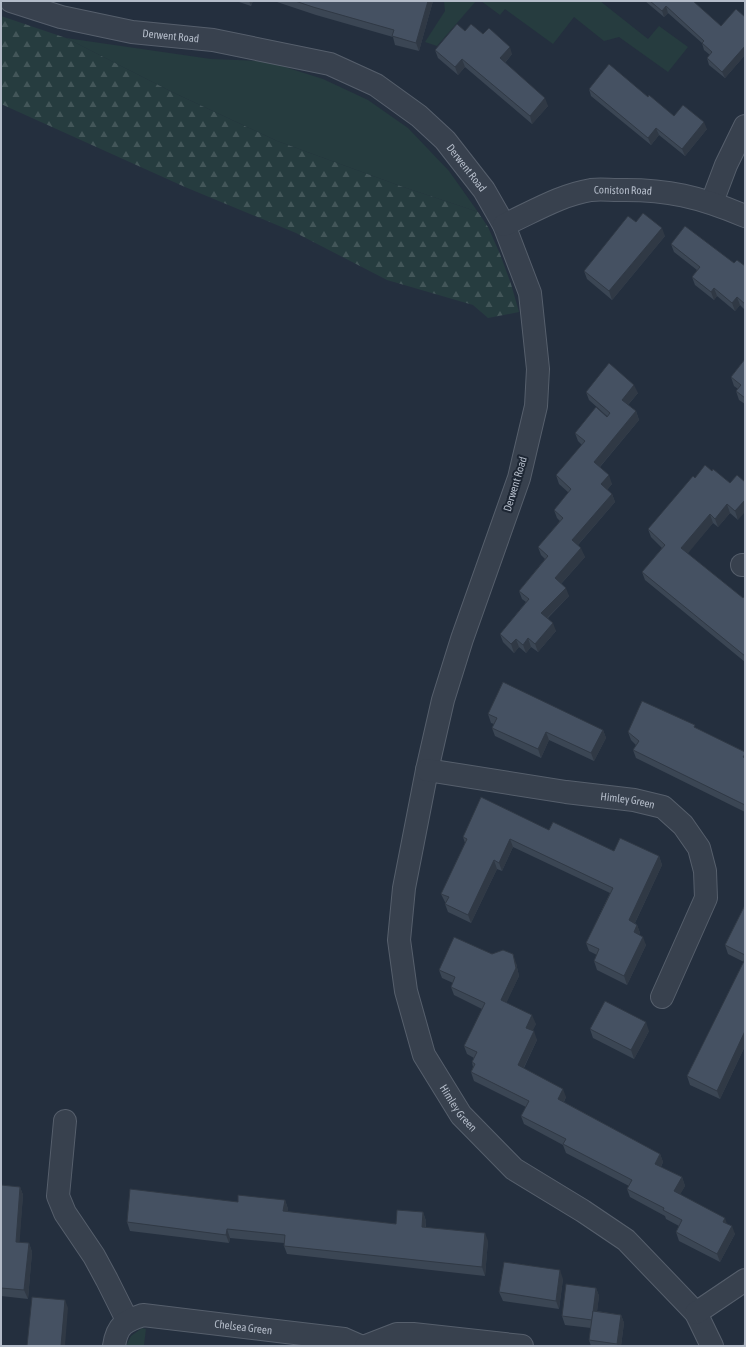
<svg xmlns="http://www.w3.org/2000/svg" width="746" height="1347" font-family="'Asap Condensed',sans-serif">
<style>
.green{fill:#263c3f}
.forest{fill:url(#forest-firs)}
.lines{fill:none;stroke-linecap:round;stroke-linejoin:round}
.minor-casing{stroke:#565f6c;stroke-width:24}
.minor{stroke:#38414e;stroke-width:22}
.wall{fill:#3b4654}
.shaded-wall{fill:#303945}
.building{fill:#455162;stroke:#303945}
.labels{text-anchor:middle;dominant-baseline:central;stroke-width:4;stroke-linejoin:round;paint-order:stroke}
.street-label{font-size:11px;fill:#b4bcc9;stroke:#1d2633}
</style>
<defs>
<pattern id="forest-firs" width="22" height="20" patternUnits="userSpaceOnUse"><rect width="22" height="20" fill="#263c3f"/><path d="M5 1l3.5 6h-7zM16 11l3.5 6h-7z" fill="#435659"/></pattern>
</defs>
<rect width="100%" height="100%" fill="#242f3e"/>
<g class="green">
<polygon points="444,1 476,1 437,46 425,42 445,11"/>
<polygon points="481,1 600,1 648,39 659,26 688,47 668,72 619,37 604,41 574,17 553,44 505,9 500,15"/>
<polygon points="66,38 211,59 266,61 323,79 368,100 408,128 449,171 478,212 403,187 277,141 172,92"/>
<polygon points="142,1328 146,1329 144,1345 156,1346 126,1346 131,1336"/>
</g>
<polygon class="forest" points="1,16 66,38 172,92 277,141 403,187 478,212 488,227 500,254 511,284 519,312 488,318 473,305 387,280 296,233 185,187 1,104"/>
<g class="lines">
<defs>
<g id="minor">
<path id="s1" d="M11 1 61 17 132 32 213 40 330 64 376 85 419 116 445 140 484 190 504 225 530 293 538 369 536 406 519 478 462 639 443 700 427 770 404 888 399 940 406 991 424 1055 461 1115 514 1169 583 1211 626 1240 696 1313 712 1346"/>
<polyline points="712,202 726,165 745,126"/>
<path id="s2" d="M504 225C531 213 560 195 591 190 600 189 609 190 618 190 667 189 700 197 745 216"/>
<polyline points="742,565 745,565"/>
<path id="s3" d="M427 770 566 792 634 800 663 807 683 825 699 848 705 871 706 898 662 997"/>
<polyline points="65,1121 58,1196 65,1213 94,1256 107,1280 127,1320"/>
<polyline points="696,1313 745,1280"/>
<path id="s4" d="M114 1346C117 1325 125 1321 143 1315L344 1339 360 1346"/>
<polyline points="366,1346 397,1334 413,1334 522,1346"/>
</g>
</defs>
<use href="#minor" class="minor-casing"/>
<use href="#minor" class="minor"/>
</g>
<g class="wall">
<polygon points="236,1 253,1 251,6"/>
<polygon points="274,1 433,1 419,51 395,45 393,37 316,15"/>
<polygon points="645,1 693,1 721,26 745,17 745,55 725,78 709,65 707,58 710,55 704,50 702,43 668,13 664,17"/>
<polygon points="465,31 483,34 512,54 505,63 548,106 532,124 465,67 458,75 438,58 435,50"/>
<polygon points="589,89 648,97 674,116 707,129 685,156 659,135 651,145 591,96"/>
<polygon points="636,222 665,236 612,300 587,279 584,271"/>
<polygon points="671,244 745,266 745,310 740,305 735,311 717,296 714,300 695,285 692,277 697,270 674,252"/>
<polygon points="745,359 745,404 739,400 736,391 738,389 734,386 731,377"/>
<polygon points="586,392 638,393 628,405 636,411 639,420 600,467 612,484 607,490 612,494 615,502 578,545 585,557 561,584 569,596 548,618 556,631 538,652 531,647 526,653 519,647 514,653 503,642 500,634 526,602 522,599 519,591 545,559 541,555 538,547 560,521 557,518 554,510 569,493 559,484 556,475 582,445 578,441 575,433 607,416 589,400"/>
<polygon points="712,471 730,483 738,520 730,513 718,527 713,523 687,553 743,598 745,596 745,662 645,580 642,572 662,548 651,537 648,529 695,478"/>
<polygon points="488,714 603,730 606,738 594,761 549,740 541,758 495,736 492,728 494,724 491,723"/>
<polygon points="696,728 745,752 745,812 636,758 633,750 636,745 631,740 628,732"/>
<polygon points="549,830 614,851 659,856 662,865 635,923 637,925 640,933 639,935 646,945 627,985 597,970 594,961 597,955 589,951 586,943 610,893 513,847 502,871 497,869 471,923 448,912 445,904 446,903 445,902 441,894 465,843 463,837"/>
<polygon points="745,905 745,1046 720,1099 690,1085 687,1076 744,962 728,954 725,945"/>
<polygon points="492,954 516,963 519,976 506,1003 536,1024 532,1031 537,1040 524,1068 566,1097 564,1102 660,1154 663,1162 661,1167 682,1177 685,1186 680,1194 727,1224 735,1234 720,1262 679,1241 676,1232 679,1226 666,1219 665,1216 630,1197 627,1189 629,1186 566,1153 563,1145 524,1124 521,1116 526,1107 474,1081 471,1072 473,1067 472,1062 474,1058 467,1054 464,1046 482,1009 454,995 451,987 453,983 442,978 439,970"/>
<polygon points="590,1029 649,1031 634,1059 593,1038"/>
<polygon points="1,1185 20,1187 23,1195 19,1242 29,1243 32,1252 28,1299 1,1296"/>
<polygon points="285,1200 288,1209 287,1212 396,1224 423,1212 426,1221 426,1227 488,1241 485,1276 287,1254 284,1246 284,1243 230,1238 229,1243 130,1231 127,1222 238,1202"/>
<polygon points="563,1279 559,1309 503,1301 499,1292"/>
<polygon points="596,1288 599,1296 597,1311 621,1315 624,1323 621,1346 591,1346 589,1340 591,1328 565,1325 562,1316"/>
</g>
<g class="shaded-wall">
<polygon points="249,1 253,1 251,6"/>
<polygon points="428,1 433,1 419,51 416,43"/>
<polygon points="666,6 668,13 664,17 662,11"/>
<polygon points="745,46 745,55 725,78 722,72"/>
<polygon points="510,47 512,54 502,66 500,58"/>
<polygon points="462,59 465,67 458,75 455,67"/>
<polygon points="545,98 548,106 532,124 530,116"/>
<polygon points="704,122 707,129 685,156 682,149"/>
<polygon points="656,128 659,135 651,145 648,138"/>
<polygon points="662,228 665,236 612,300 609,291"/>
<polygon points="714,288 717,296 714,300 711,292"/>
<polygon points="737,297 740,305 735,311 732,303"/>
<polygon points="634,385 638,393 625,408 622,400"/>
<polygon points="636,411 639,420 597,470 594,462"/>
<polygon points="609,475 612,484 604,493 601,484"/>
<polygon points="612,494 615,502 575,548 572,540"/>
<polygon points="745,500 745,512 738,520 735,511"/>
<polygon points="727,504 730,513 718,527 715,519"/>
<polygon points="710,514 713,523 685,557 681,548"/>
<polygon points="581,548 585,557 558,587 555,578"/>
<polygon points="566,588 569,596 544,621 541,613"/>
<polygon points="553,623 556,631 538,652 535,644"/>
<polygon points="528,638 531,647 526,653 523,645"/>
<polygon points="516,639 519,647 514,653 511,644"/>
<polygon points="603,730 606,738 594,761 591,753"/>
<polygon points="546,732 549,740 541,758 538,749"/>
<polygon points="510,839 513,847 502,871 499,863"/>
<polygon points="659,856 662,865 632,929 629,920"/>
<polygon points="494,860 497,869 471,923 468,915"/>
<polygon points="637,925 640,933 637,940 634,932"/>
<polygon points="643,937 646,945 627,985 624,976"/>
<polygon points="513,954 516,963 519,976 504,1008 501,1000"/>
<polygon points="532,1015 536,1024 530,1037 526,1028"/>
<polygon points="646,1022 649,1031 634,1059 631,1050"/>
<polygon points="534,1031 537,1040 521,1073 518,1065"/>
<polygon points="745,1031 745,1046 720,1099 717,1091"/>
<polygon points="563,1089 566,1097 561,1107 558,1099"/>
<polygon points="660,1154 663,1162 658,1172 655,1164"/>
<polygon points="682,1177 685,1186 677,1200 674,1191"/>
<polygon points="20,1187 23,1195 19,1251 16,1242"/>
<polygon points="285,1200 288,1209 286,1220 283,1211"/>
<polygon points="423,1212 426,1221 425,1235 422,1227"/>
<polygon points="725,1218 728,1227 723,1222"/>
<polygon points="732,1226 735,1234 720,1262 717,1254"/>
<polygon points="227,1229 230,1238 229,1243 226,1235"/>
<polygon points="485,1233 488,1241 485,1276 482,1267"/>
<polygon points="29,1243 32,1252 28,1299 24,1290"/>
<polygon points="560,1270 563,1279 559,1309 556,1301"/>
<polygon points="596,1288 599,1296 595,1329 592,1320"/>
<polygon points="65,1300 68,1308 65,1346 61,1346"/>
<polygon points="621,1315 624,1323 621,1346 618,1346 617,1344"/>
</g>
<g class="building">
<polygon points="295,1 428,1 416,43 392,36 394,30 313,7"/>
<polygon points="650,1 693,1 721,26 736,9 745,17 745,46 722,72 707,58 712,52 702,43 704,41 666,6 662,11"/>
<polygon points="457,24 465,31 471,24 483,34 489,28 510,47 500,58 545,98 530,116 462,59 455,67 435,50"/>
<polygon points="609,64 648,97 649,95 674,116 683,105 704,122 682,149 656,128 648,138 589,89"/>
<polygon points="643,213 662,228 609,291 584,271 628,216 636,222"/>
<polygon points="685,226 734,263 737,260 745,266 745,304 737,297 732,303 714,288 711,292 692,277 700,267 671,244"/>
<polygon points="745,359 745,398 736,391 741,385 731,377"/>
<polygon points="609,363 634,385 622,400 636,411 594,462 609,475 601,484 612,494 572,540 581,548 555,578 566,588 541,613 553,623 535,644 528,638 523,645 516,639 511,644 500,634 529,599 519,591 548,556 538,547 563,518 554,510 571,489 556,475 585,441 575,433 596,407 607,417 610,413 586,392"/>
<polygon points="705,465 712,471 713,469 730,483 737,475 745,482 745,500 735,511 727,504 715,519 710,514 681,548 743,598 745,596 745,656 642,572 665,545 648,529 693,476 695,478"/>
<polygon points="503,682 603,730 591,753 546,732 538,749 492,728 497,718 488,714"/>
<polygon points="642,701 695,725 694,727 745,752 745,754 743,757 745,758 745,805 633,750 639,741 628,732"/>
<polygon points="481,797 549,830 553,822 614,851 620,838 659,856 629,920 637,925 634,932 643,937 624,976 594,961 599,949 586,943 613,888 510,839 499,863 494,860 468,915 445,904 449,897 441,894 467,839 463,837"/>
<polygon points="745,905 745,955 725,945"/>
<polygon points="454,937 492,954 503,950 513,954 516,968 501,1000 532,1015 526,1028 534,1031 518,1065 563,1089 558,1099 660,1154 655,1164 682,1177 674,1191 725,1218 723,1222 732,1226 717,1254 676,1232 682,1220 663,1210 664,1208 627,1189 632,1180 563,1144 566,1139 521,1116 529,1101 471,1072 475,1064 472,1062 477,1052 464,1046 485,1003 451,987 455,977 439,970"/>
<polygon points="745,959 745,1031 717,1091 687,1076"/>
<polygon points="605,1001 646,1022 631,1050 590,1029"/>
<polygon points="1,1185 20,1187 16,1242 29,1243 24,1290 1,1288"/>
<polygon points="130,1189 238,1202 238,1195 285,1200 283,1211 396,1224 397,1210 423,1212 422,1227 485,1233 482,1267 284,1246 285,1235 227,1229 226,1235 127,1222"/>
<polygon points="504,1262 560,1270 556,1301 499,1292"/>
<polygon points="566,1284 596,1288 592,1320 562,1316"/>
<polygon points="32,1297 65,1300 61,1346 27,1346"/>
<polygon points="593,1311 621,1315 617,1344 589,1340"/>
<polygon points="745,1340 745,1346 742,1346"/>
</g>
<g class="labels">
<g class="street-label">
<text stroke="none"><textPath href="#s1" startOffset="164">Derwent Road</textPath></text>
<text stroke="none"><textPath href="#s1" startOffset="500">Derwent Road</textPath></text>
<text stroke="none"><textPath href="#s2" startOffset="126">Coniston Road</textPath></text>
<text transform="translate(515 484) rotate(-73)">Derwent Road</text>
<text stroke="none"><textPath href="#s3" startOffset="203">Himley Green</textPath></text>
<text stroke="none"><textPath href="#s1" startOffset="1489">Himley Green</textPath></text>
<text stroke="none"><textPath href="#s4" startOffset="147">Chelsea Green</textPath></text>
</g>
</g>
<rect width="746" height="1347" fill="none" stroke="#b4bcc9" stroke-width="4"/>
</svg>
